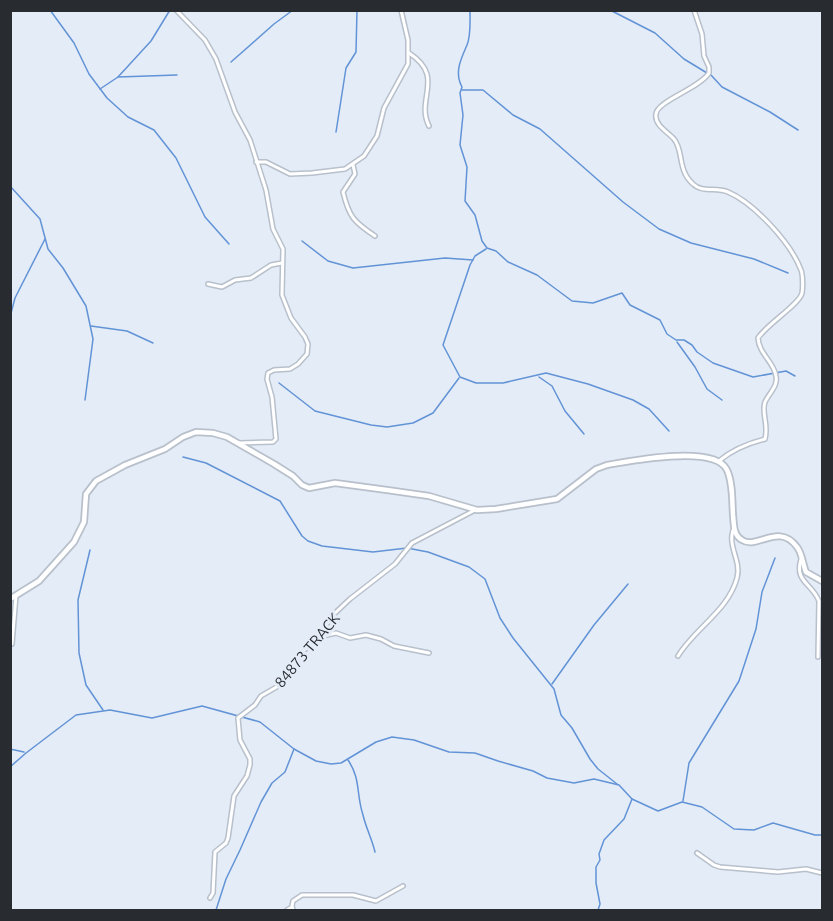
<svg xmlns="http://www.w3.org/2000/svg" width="833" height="921" font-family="Ubuntu,sans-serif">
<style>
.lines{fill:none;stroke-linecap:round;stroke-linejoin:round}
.stream{stroke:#6293d6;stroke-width:1.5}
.minor-casing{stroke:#b8c0cb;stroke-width:6}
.tertiary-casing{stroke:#b8c0cb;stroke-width:8}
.minor{stroke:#fff;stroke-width:3}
.tertiary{stroke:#fff;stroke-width:4.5}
.labels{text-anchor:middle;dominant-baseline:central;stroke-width:6;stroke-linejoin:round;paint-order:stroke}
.street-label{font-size:15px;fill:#282b30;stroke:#e4ecf7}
</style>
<rect width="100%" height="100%" fill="#e4ecf7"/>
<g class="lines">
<g class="stream">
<polyline points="50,10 74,43 89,74 107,98 128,117 154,130 176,158 205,217 229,244"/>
<path d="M470 10C470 21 471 36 467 45 461 59 454 72 462 87L460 93 463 115 460 145 467 167 465 201 475 215 482 241 487 248 496 251 508 262 537 275 572 301 593 303 622 293 630 305 660 320 667 334 676 340H684L692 345 697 352 713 363 753 377 786 371 795 376"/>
<polyline points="610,10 655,33 684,59 707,73"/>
<polyline points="231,62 274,24 293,10"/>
<polyline points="711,75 722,87 770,112 798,130"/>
<polyline points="118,77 151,41 170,10"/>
<polyline points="100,89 118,77 177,75"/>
<polyline points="462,90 483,90 513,115 540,129 623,202 659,229 691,243 754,259 788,273"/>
<polyline points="336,132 346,68 356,52 357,10"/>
<polyline points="10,186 40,219 48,249 63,268 86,306 93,339 85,400"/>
<polyline points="302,241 328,261 353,268 445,258 473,260"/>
<polyline points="486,249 475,256 470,265 443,345 460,377 476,383 503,383 546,373 588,384 633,400 649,409 669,431"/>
<polyline points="10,317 15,298 45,239"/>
<polyline points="91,326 127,331 153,343"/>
<polyline points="677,342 695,367 707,389 722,400"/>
<polyline points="539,377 552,386 565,411 584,434"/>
<polyline points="279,383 315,411 371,425 387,427 413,423 433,413 459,378"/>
<polyline points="183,457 206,463 280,501 302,536 308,541 322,546 373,552 407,548 428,552 469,567 485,579 500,618 513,638 554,689 561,715 572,728 590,759 598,769 617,784"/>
<polyline points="90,550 78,600 79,653 86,685 103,710"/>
<polyline points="552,684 594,625 628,584"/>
<polyline points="10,749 24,752"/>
<path d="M348 760C361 779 356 794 363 815 366 828 372 839 375 852"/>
<polyline points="10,767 26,753 76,715 110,710 152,718 202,706 260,722 294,749 316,761 331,764 341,763 376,742 392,737 414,740 449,752 475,753 498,761 533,771 547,778 574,783 594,779 619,785 632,799"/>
<polyline points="683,801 689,763 739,681 756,629 762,592 775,558"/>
<polyline points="216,910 226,879 240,850 261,802 272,783 285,772 294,749"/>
<polyline points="598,910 600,904 596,883 596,867 600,860 599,854 604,840 624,819 632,799 658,811 682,802 702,807 734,829 754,830 773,823 815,835 822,835"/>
</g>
<defs>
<g id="minor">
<polyline points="176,10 205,40 216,59 235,112 250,140 266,190 273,229 283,249 282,295 291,318 305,337 308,344 307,354 298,364 290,369 274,370 268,373 267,379 272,397 276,439 273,442 239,443"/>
<path d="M694 10 702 34 704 56 709 67V73C700 88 657 101 656 114 654 125 668 132 674 139 684 151 677 170 693 184 702 193 716 187 728 192 754 203 791 243 801 270 803 275 803 288 802 293 800 304 767 324 758 338 759 354 774 362 776 376 778 387 769 393 765 402 761 413 769 424 765 439 749 443 732 450 719 461"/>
<path d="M409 53C446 77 415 99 429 126"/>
<polyline points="256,162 266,162 290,174 312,173 345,169 364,156 377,136 384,108 408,64 408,40 401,10"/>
<path d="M353 165 355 174 343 192C349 217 354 222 375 236"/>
<polyline points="208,284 222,287 235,280 251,278 271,265 282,263"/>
<path d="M801 559C794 582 812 583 819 601L818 657"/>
<polyline points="318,637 336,633 350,638 366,635 381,639 394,646 429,653"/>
<polyline points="12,644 16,596"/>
<path d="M678 656C695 628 728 611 737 578 742 561 726 545 734 528"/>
<polyline points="697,853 714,865 720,867 778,872 806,869 822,873"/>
<polyline points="210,898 213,893 215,852 226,843 228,838 234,796 247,776 250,765 250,759 240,740 238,718 255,705 261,696 280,685 297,657 318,637 333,615 350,599 395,564 412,543 475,510"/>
<polyline points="287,910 292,907"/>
<polyline points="293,910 292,906 293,901 302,895 353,895 376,901 403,886"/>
</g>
<path id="tertiary" d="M10 599 39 581 74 542 84 522 86 494 96 481 125 465 165 449 183 437 196 432 213 433 227 437 274 464 293 476 302 485 309 488 335 483 387 490 429 496 477 510 496 509 557 499 596 469 607 465C630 461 715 444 727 470 733 483 732 501 733 515 734 524 733 535 742 540 757 550 779 522 797 547 802 553 803 565 806 572L822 581"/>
</defs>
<use href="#minor" class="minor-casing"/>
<use href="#tertiary" class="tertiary-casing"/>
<use href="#minor" class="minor"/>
<use href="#tertiary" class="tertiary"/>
</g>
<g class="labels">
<g class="street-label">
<text transform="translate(307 650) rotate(-50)">84873 TRACK</text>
</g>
</g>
<rect width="833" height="921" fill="none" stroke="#282b30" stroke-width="24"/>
</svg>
